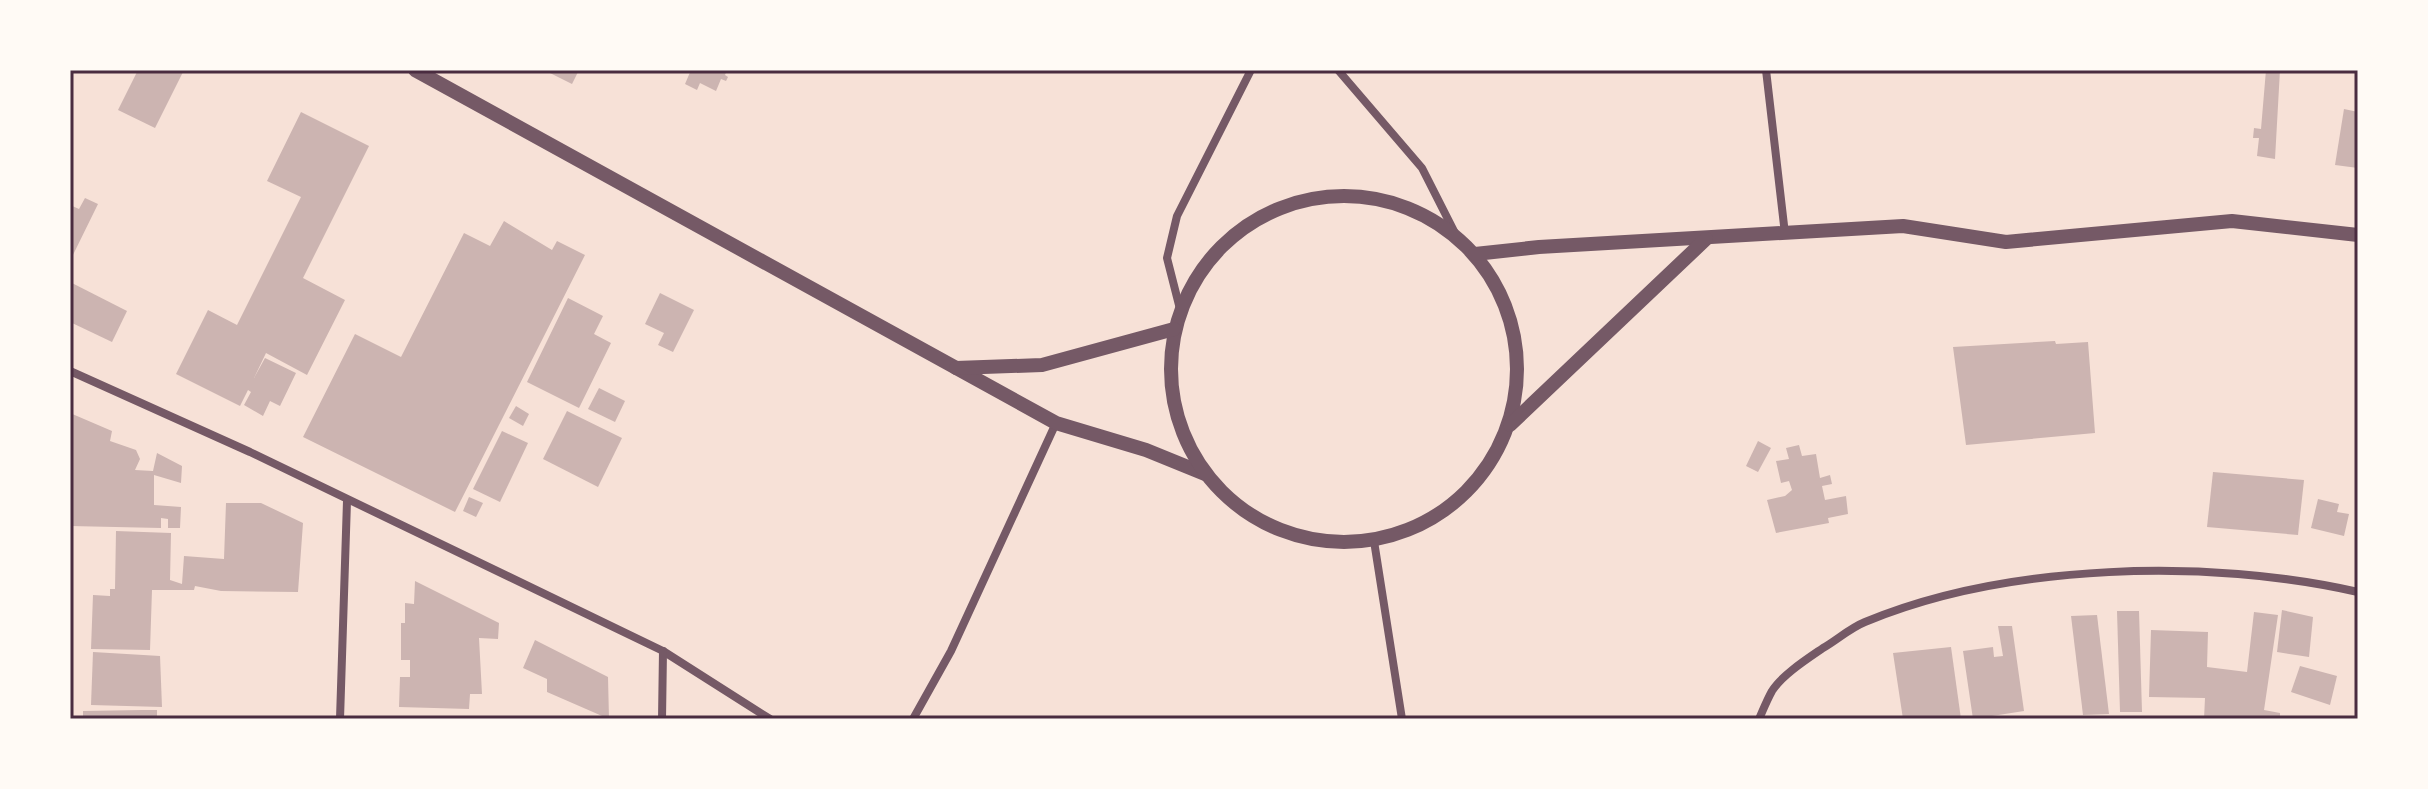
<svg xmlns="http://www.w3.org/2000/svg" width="2428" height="789" font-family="'Roboto Serif',serif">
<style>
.building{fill:#ccb4b1}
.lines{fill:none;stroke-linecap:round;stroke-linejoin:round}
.minor{stroke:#755966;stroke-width:8}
.tertiary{stroke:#755966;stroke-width:14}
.neatline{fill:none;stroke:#4a2c40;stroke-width:3}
</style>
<rect width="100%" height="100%" fill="#f7e1d7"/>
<g class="building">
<polygon points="138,70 184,70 155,128 118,110"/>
<polygon points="544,70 579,70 572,84"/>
<polygon points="691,70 727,70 725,75 728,77 726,81 721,79 716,91 700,83 697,90 685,84"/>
<polygon points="2266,70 2280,70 2275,159 2257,156 2259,138 2253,138 2254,128 2261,129"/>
<polygon points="2344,109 2358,112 2358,168 2335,165"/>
<polygon points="301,112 369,146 303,278 345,300 307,375 266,353 254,378 265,358 296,373 280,406 270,401 263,416 244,405 251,392 248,390 240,406 176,374 208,310 237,325 301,197 267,181"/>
<polygon points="85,198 98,204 70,261 70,227 73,221 70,219 70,205 79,209"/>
<polygon points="504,221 552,250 557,241 585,255 455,512 303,437 355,334 401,357 464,233 490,246"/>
<polygon points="70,282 127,311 112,342 70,322"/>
<polygon points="660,293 694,310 673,352 658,345 664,333 645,324"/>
<polygon points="568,298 603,316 594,334 611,343 579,408 527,382"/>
<polygon points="2055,341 2056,344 2088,342 2095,433 1966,445 1953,347"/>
<polygon points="599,388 625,401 615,422 588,409"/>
<polygon points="516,406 529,414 523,426 509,418"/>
<polygon points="567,411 622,438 598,487 543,459"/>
<polygon points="70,413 112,431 110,441 136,450 140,459 135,470 153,471 157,453 182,466 181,483 154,475 154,505 181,507 180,528 168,528 168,519 161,518 161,528 70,526"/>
<polygon points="502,431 528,443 500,502 473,489"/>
<polygon points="1758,441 1771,448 1758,472 1746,466"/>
<polygon points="1799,445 1802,456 1816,454 1820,478 1830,475 1832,484 1822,486 1825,500 1846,496 1848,514 1828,518 1829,523 1776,533 1767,500 1785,496 1792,490 1789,481 1781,483 1776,461 1789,459 1786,448"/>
<polygon points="2213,472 2304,480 2298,535 2207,527"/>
<polygon points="469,497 483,503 476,517 463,511"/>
<polygon points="2318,499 2339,504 2337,512 2349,514 2344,536 2311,528"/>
<polygon points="226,503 261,503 303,523 298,592 221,591 195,586 194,590 152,590 150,650 91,649 93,595 110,596 110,589 115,589 116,531 171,533 170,580 182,584 184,556 224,559"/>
<polygon points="415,581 499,623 498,639 479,638 482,694 470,694 469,709 399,707 400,677 410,677 410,660 401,660 401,623 405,623 405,603 414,604"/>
<polygon points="2282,610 2313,617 2309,657 2277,652"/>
<polygon points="2117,611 2139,611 2142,712 2120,712"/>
<polygon points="2254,612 2278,615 2264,710 2280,713 2280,719 2204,719 2205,698 2149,697 2151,630 2208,632 2207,667 2247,672"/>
<polygon points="2097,615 2109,714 2083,715 2071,616"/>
<polygon points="1998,626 2012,626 2024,711 1973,719 1963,651 1993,647 1994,657 2003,656"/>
<polygon points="535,640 608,677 609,719 547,692 547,679 523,668"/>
<polygon points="1951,647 1961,719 1903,719 1893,653"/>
<polygon points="93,652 160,656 162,707 91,705"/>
<polygon points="2300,666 2337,676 2330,705 2291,692"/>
<polygon points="142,710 157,710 157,719 83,719 83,711"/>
</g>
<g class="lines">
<g class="minor">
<polyline points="1338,70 1422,168 1457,237"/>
<polyline points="1766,70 1785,234"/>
<polyline points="1180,309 1167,258 1177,216 1251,70"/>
<polyline points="70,371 250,452 663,651 770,719"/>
<polyline points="1374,541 1402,719"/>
<polyline points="340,719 347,501"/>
<polyline points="662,719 663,651"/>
<polyline points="913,719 951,651 1056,423"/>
<path d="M1759 719C1763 710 1767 700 1772 691 1782 675 1807 659 1823 648 1837 640 1850 628 1865 622 2007 563 2209 558 2358 592"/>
</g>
<g class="tertiary">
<polyline points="415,70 1056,423 1146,450 1205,474"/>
<circle cx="1344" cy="369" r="173"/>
<polyline points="1475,254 1539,247 1903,226 2006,242 2232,221 2358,235"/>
<polyline points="956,368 1042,365 1174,329"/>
<polyline points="1510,425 1706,239"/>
</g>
</g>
<rect width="2428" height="789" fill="none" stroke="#fffaf5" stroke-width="144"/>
<rect x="72" y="72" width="2284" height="645" class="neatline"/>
</svg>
